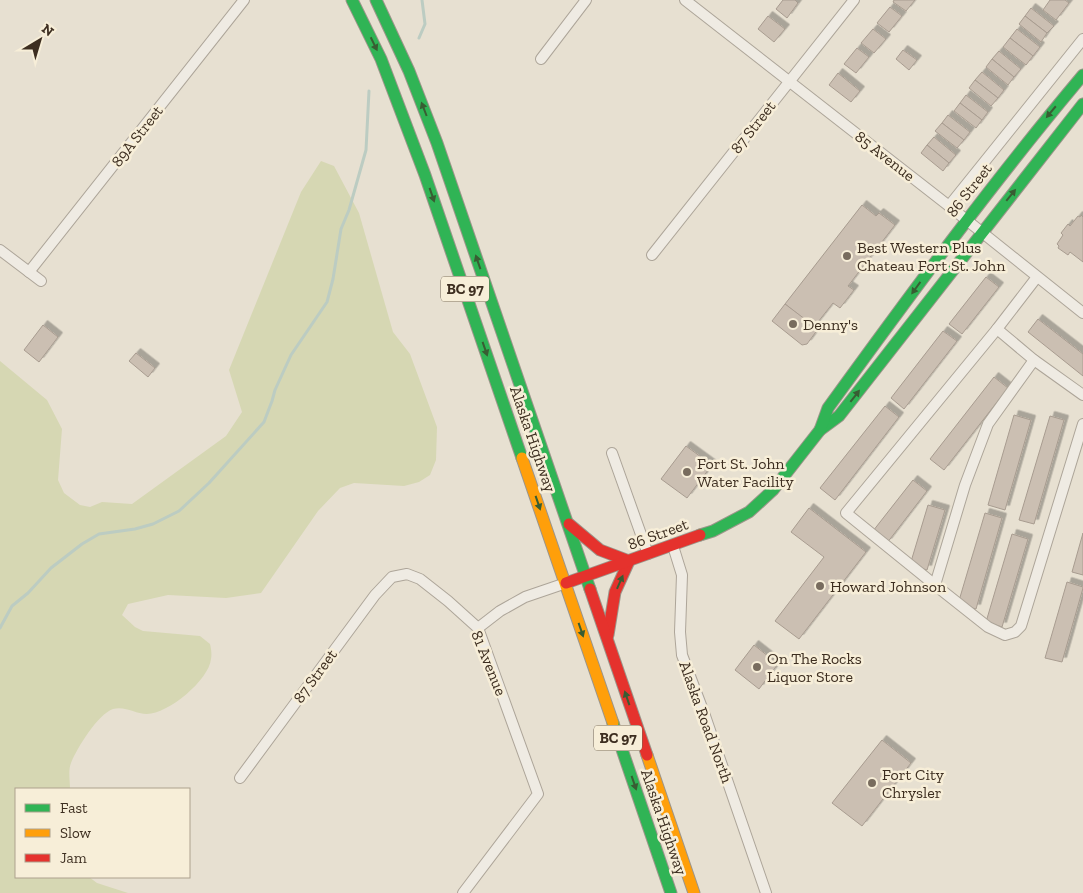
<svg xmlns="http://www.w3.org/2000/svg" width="1083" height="893" font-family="'Zilla Slab',serif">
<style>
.green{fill:#d6d7b3}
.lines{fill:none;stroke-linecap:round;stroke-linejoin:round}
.stream{stroke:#bcccc2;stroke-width:3}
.building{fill:#cbbfb2;stroke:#a89c90;filter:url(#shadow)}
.street-casing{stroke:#ada599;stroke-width:12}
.fast-casing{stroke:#9c958a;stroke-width:13}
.slow-casing{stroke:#9c958a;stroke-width:13}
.jam-casing{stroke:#9c958a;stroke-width:13}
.street{stroke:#efebe3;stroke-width:10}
.fast{stroke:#30b455;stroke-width:11}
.slow{stroke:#ff9f0a;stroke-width:11}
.jam{stroke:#e5322d;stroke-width:11}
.oneway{fill:#385d33}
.poi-dot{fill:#786c5e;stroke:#f7eed8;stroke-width:2}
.labels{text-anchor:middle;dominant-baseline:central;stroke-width:5;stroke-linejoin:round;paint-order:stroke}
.shield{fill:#f7eed8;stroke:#756857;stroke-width:1}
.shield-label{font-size:15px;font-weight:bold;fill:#3d2e20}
.street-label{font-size:16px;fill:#3d2e20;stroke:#f7eed8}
.poi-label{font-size:16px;fill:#3d2e20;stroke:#f7eed8;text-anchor:start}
</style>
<defs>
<filter id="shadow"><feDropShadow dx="4.5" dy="-4.5" stdDeviation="0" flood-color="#0004"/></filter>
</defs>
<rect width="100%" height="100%" fill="#e7e0d1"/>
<path class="green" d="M321 161 334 166 359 213 393 332 410 354 437 427 436 460 430 475 419 482 404 486 354 483 340 488 318 511 261 593 226 598 168 595 128 604 122 615 135 627 143 631 200 636 210 644C211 648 212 654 211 659 209 680 168 714 147 714 135 714 126 706 113 709 98 714 77 748 71 763 68 770 70 781 70 789H16V877H89L97 883 128 893H0V361L47 400 62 429 58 480 64 493 80 505 90 507 102 502 132 504 226 436 242 412 229 370 301 192Z"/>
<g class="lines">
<g class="stream">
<polyline points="419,38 425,24 422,0"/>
<polyline points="0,628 12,606 28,593 51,568 82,544 99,534 135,529 153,524 179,511 209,483 264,422 272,401 275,390 291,355 327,302 333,279 341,229 349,210 366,150 369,91"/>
</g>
</g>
<g class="building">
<polygon points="783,0 795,0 798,3 787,18 776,9"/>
<polygon points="894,0 915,0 906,11 893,2"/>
<polygon points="1050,0 1065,0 1069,3 1056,20 1043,10"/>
<polygon points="890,7 902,16 889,32 877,23"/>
<polygon points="1031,8 1054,26 1047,33 1025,16"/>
<polygon points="768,16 785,29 774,42 758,29"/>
<polygon points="1025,16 1047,33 1041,42 1019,24"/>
<polygon points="873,29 886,39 874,53 861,43"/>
<polygon points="1017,29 1040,47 1033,56 1010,38"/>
<polygon points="1010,38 1033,56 1026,65 1003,47"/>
<polygon points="857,48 869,57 856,73 844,64"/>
<polygon points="903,50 917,60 909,70 896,59"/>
<polygon points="999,51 1021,69 1014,77 992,59"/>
<polygon points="992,59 1014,77 1008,85 986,67"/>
<polygon points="982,72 1004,90 998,98 975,80"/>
<polygon points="838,73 860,91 851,102 829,85"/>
<polygon points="975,80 998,98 991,106 969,88"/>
<polygon points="966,95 988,112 982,120 960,103"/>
<polygon points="960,103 982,120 976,128 954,111"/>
<polygon points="948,115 970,132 964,140 942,123"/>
<polygon points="942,123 964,140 957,148 935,131"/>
<polygon points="934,137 956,155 949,163 927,145"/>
<polygon points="927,145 949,163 943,171 921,153"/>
<polygon points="862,205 876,216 879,213 895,225 848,286 854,290 840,308 833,303 814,327 785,304"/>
<polygon points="1081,215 1083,217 1083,262 1070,252 1068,255 1058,248 1059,246 1057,244 1063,235 1061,233 1068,224 1070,226 1078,216 1080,217"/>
<polygon points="986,277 999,287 962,334 949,324"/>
<polygon points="785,304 818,329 807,344 802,345 772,321"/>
<polygon points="1038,319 1083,354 1083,376 1028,332"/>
<polygon points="43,325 58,337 39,362 24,350"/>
<polygon points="943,331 957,341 904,409 891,398"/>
<polygon points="136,353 155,368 148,377 129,361"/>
<polygon points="994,377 1008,388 944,470 930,459"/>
<polygon points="885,406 899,417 835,500 820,488"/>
<polygon points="1014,415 1031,420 1005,510 988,505"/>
<polygon points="1050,416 1064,420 1034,524 1019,520"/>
<polygon points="686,446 712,465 687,498 661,479"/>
<polygon points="913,480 927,491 887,543 873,531"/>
<polygon points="928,505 945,510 927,570 910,565"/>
<polygon points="809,508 866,552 799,639 775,621 824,557 791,532"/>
<polygon points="985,513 1002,518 976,609 958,604"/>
<polygon points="1083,533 1083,575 1072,572"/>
<polygon points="1012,534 1028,539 1002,627 986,622"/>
<polygon points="1067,582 1083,587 1083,588 1062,662 1045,658"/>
<polygon points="754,645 778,664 759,689 735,670"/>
<polygon points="882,740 911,763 862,826 832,803"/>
</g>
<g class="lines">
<defs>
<g id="street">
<polyline points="685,0 949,206 1083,313"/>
<polyline points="541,59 586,0"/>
<polyline points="949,206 1083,39"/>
<polyline points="0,250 41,281"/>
<polyline points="652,255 854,0"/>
<polyline points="29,272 244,0"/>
<polyline points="1037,277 997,329 846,513 935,585 988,627 1005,635 1015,632 1021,626 1083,424"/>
<polyline points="997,329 1034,360 1083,395"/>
<polyline points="612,453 648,554"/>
<polyline points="673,546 682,575 680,632 682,655 704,713 766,893"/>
<polyline points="935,585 965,485 988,424 1034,360"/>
<polyline points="478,628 500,611 525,597 566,583"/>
<polyline points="240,778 375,595 392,577 407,574 420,579 448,601 478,628 538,794 463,893"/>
</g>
<g id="fast">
<polyline points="352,0 381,59 425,175 522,458"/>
<polyline points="376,0 409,71 437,143 590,589"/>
<polyline points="820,430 839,416 1083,104"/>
<path d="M700 535 713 531 749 512 773 490 820 430 828 408C910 295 993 182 1083 75"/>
<polyline points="613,723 671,893"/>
</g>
<g id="slow">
<polyline points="522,458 613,723"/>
<polyline points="647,755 694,893"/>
</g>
<g id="jam">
<polyline points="569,524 600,550 629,561 615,592 608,635"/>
<polyline points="566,583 700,535"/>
<polyline points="590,589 647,755"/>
</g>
</defs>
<use href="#street" class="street-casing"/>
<use href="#fast" class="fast-casing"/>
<use href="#slow" class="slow-casing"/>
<use href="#jam" class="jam-casing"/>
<use href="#street" class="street"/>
<use href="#fast" class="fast"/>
<use href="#slow" class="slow"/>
<use href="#jam" class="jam"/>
</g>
<defs><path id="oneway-solid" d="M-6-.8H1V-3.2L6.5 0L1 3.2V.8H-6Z" transform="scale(1.25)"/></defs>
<g class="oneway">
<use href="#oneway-solid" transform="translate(374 44) rotate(64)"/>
<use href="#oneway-solid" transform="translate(424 109) rotate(-111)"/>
<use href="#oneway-solid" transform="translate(1051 112) rotate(130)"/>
<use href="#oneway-solid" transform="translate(432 195) rotate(71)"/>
<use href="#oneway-solid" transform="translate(1011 195) rotate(-51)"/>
<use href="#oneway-solid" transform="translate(478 262) rotate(-109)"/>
<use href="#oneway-solid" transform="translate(916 288) rotate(126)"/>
<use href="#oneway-solid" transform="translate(485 349) rotate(71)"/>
<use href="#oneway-solid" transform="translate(855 396) rotate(-52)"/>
<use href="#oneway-solid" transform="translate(538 503) rotate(71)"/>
<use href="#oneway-solid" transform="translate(620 582) rotate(-66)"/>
<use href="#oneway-solid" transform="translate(581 630) rotate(71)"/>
<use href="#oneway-solid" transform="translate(627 698) rotate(-109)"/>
<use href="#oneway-solid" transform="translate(634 783) rotate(71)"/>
</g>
<g class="poi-dot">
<circle cx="847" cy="256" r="5"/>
<circle cx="793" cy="324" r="5"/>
<circle cx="687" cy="472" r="5"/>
<circle cx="820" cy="586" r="5"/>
<circle cx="757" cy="667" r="5"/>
<circle cx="872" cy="783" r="5"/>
</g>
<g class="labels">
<g class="shield">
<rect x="441" y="276.5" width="48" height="25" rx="4"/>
<rect x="594" y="725.5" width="48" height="25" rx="4"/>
</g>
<g class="shield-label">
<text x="465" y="289">BC 97</text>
<text x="618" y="738">BC 97</text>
</g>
<g class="street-label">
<text transform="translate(753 127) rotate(-52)">87 Street</text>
<text transform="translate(137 136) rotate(-52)">89A Street</text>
<text transform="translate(885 156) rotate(38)">85 Avenue</text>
<text transform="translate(969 190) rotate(-52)">86 Street</text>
<text transform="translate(533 439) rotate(71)">Alaska Highway</text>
<text transform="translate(658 534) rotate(-20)">86 Street</text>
<text transform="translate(489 663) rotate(68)">81 Avenue</text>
<text transform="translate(315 676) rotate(-54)">87 Street</text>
<text transform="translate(706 722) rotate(70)">Alaska Road North</text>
<text transform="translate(664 822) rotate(71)">Alaska Highway</text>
</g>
<g class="poi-label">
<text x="857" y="247">Best Western Plus<tspan x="857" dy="18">Chateau Fort St. John</tspan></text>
<text x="803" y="324">Denny's</text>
<text x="697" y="463">Fort St. John<tspan x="697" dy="18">Water Facility</tspan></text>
<text x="830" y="586">Howard Johnson</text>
<text x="767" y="658">On The Rocks<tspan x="767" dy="18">Liquor Store</tspan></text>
<text x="882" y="774">Fort City<tspan x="882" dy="18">Chrysler</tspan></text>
</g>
</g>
<rect x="15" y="788" width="175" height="90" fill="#f7eed8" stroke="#ada18e"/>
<rect x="25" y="804" width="25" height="8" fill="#30b455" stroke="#ada18e"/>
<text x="60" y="813" font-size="15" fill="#3d2e20">Fast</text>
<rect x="25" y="829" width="25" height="8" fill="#ff9f0a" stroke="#ada18e"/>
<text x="60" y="838" font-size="15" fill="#3d2e20">Slow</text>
<rect x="25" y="854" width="25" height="8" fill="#e5322d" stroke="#ada18e"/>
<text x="60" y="863" font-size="15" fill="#3d2e20">Jam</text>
<g transform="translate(40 40) rotate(38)" stroke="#f7eed8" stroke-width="4" paint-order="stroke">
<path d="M0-4L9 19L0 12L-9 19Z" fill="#3d2e20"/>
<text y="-8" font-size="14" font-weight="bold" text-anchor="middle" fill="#3d2e20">N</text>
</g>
</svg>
